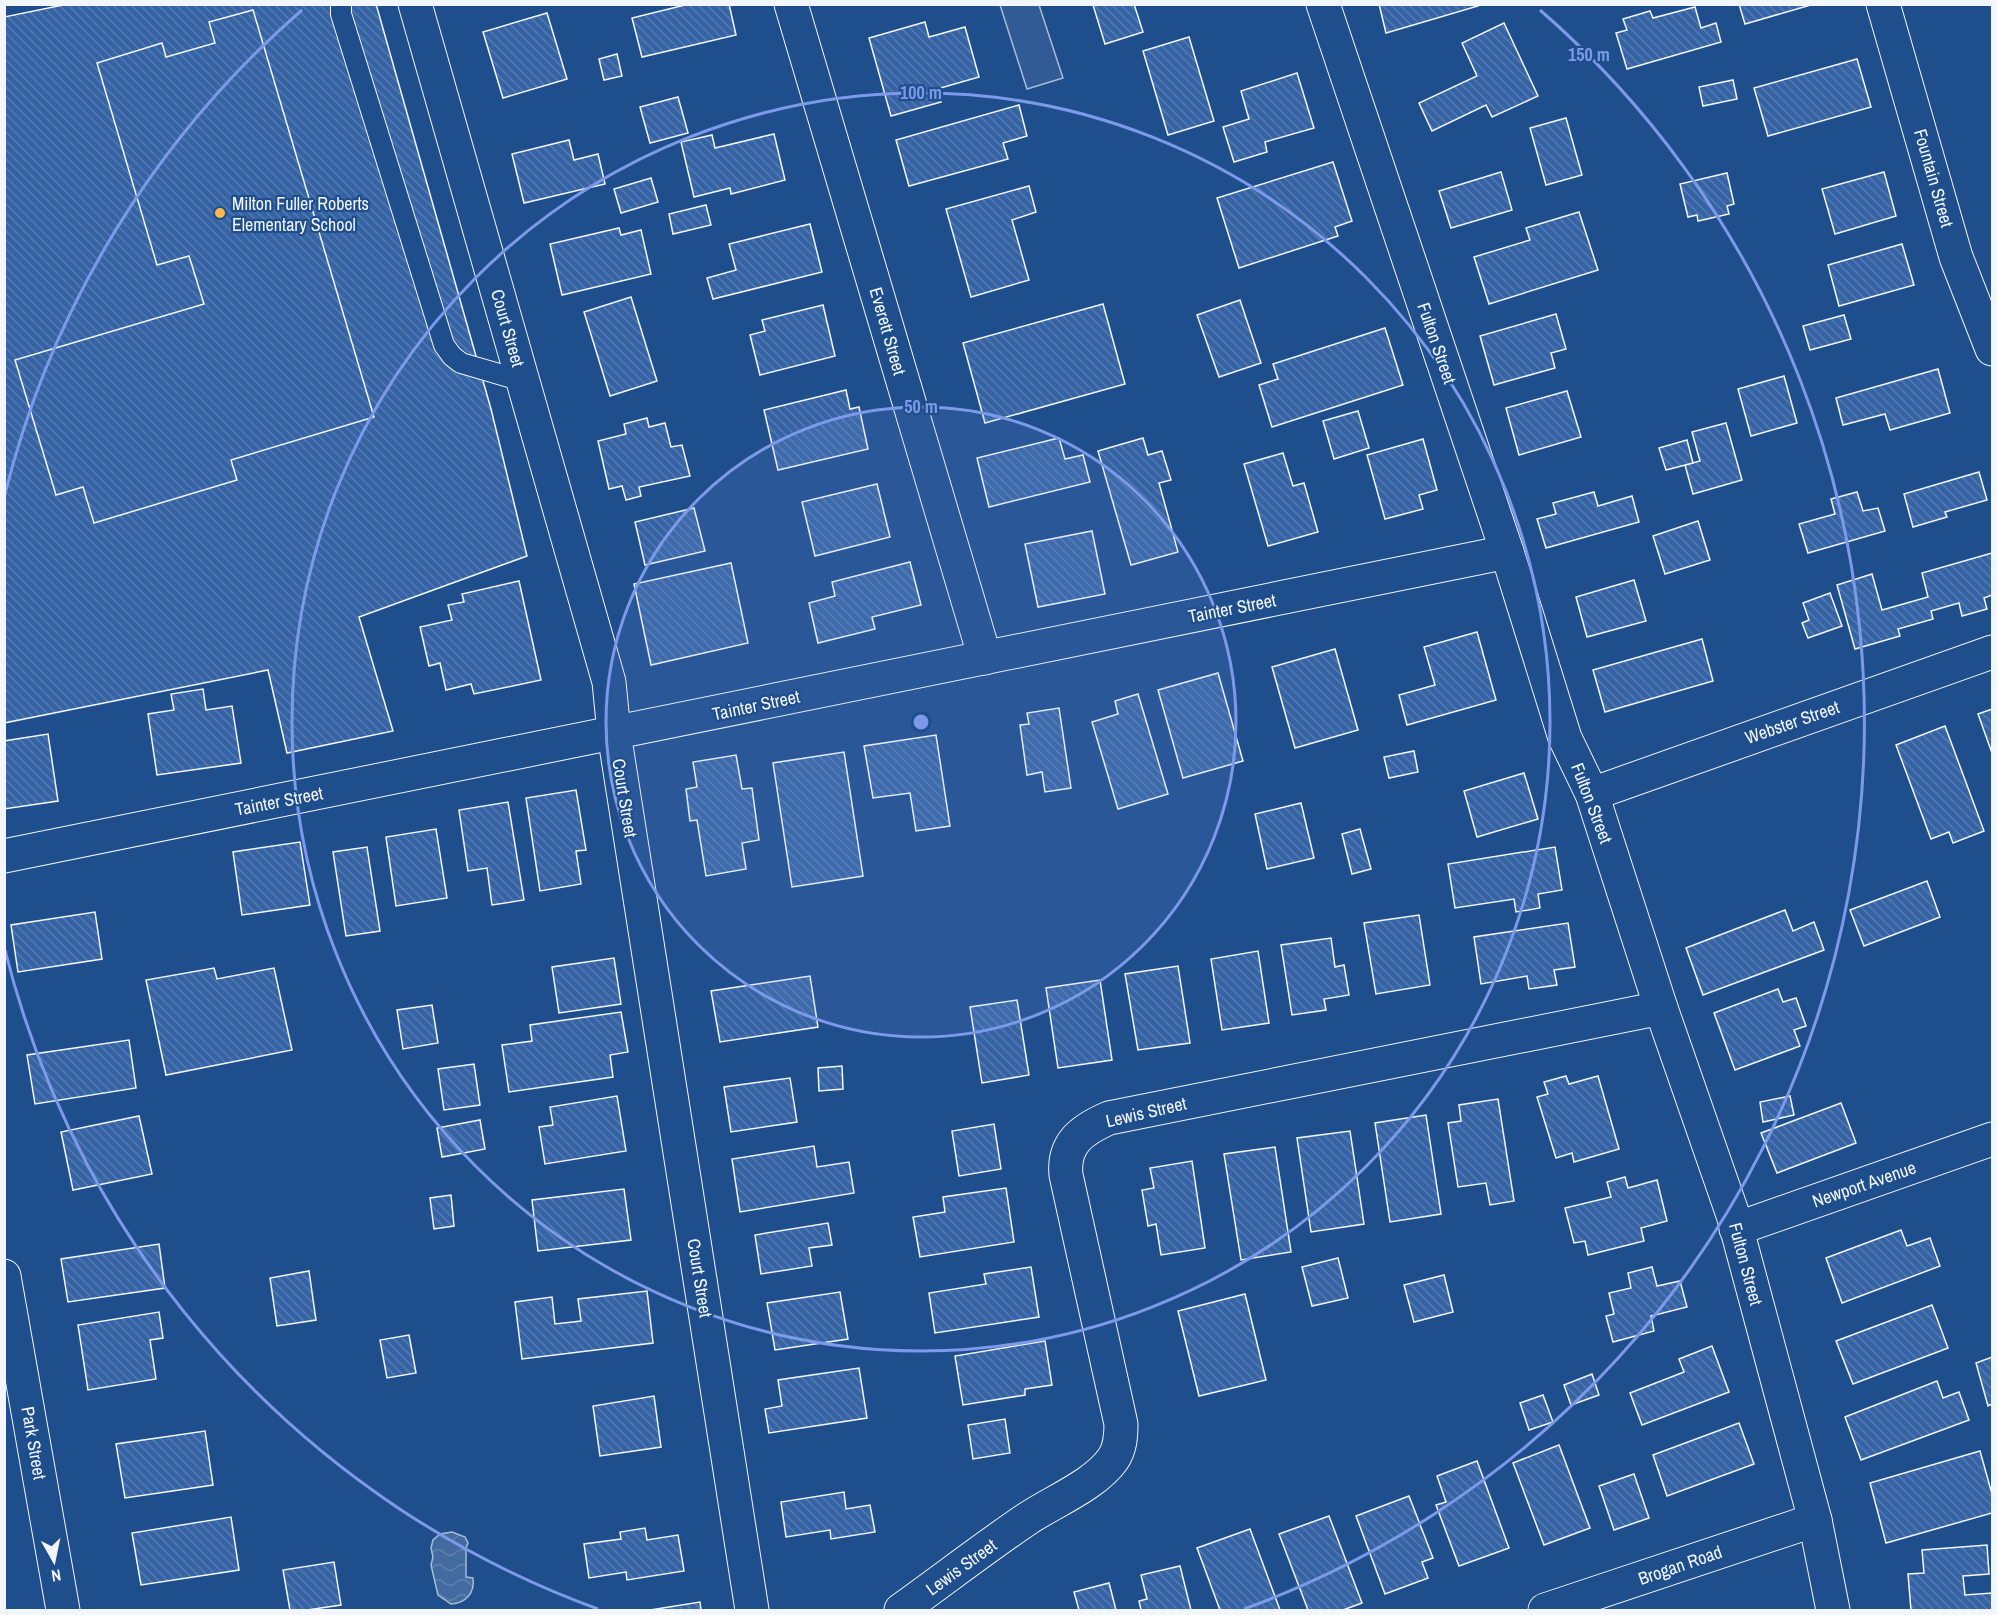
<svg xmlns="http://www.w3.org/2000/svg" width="1997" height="1615" font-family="'Archivo Narrow',sans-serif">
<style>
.built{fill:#305b95;stroke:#a8bbd7;stroke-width:1.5}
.water{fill:url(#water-waves);stroke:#a8bbd7;stroke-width:1.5}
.building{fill:url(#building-back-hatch);stroke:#f2f6ff;stroke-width:1.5}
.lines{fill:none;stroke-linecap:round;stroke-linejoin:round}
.lane-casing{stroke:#f2f6ff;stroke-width:22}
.street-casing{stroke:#f2f6ff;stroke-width:35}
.secondary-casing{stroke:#f2f6ff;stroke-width:35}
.lane{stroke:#1f4e8c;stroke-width:20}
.street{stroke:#1f4e8c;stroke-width:33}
.secondary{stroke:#1f4e8c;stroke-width:33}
.ring{fill:none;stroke:#7d9aea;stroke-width:3}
.poi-dot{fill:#ffb74d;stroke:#1f4e8c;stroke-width:2}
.labels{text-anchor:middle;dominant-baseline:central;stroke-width:4.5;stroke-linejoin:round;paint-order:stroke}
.street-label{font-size:18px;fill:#f2f6ff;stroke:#1f4e8c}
.poi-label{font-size:18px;fill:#f2f6ff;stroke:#1f4e8c;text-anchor:start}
.centre{fill:#7d9aea;stroke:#1f4e8c;stroke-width:3}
.ring-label{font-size:18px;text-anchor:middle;font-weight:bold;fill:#7d9aea;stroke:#1f4e8c;stroke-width:4.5;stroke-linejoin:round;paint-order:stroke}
</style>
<defs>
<pattern id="water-waves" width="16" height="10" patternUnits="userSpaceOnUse" patternTransform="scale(1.5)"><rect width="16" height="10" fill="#446ba0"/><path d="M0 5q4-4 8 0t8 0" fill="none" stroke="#5f81ae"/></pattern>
<pattern id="building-back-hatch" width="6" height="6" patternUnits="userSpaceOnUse" patternTransform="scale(1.5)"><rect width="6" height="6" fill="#3563a3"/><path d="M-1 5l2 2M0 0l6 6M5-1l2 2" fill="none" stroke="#537ab1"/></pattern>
</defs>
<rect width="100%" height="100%" fill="#1f4e8c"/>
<polygon class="built" points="1000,5 1039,5 1063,78 1027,89"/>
<path class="water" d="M452 1532 465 1537 468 1543 466 1548V1577L473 1578C475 1593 466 1603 451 1604L438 1595 431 1565 433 1557 431 1548 433 1540 440 1534Z"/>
<g class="building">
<polygon points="68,4 376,4 491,409 527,556 359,617 393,731 287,753 268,670 4,723 4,17"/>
<polygon points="689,4 729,4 736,35 642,57 632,18"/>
<polygon points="1134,4 1143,32 1105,44 1093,5"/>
<polygon points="1379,4 1478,4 1478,6 1386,33"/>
<polygon points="1739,4 1814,4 1745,24"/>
<polygon points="1695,7 1701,28 1716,23 1721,42 1627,69 1616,33 1627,30 1623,19 1650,11 1653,18"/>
<polygon points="253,10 374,417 231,460 237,480 94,523 83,487 56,495 15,360 204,304 189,256 157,265 97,63 162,43 166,57 215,43 209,22"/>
<polygon points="547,13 567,79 503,98 483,32"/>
<polygon points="925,22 929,37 965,27 979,77 937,89 941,102 891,116 869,38"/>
<polygon points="1504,23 1538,96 1492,117 1486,105 1432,131 1419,103 1477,76 1462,43"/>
<polygon points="1189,37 1214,121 1168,135 1143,51"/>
<polygon points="617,54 622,76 604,80 599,59"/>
<polygon points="1857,59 1871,107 1768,136 1754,88"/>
<polygon points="1297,73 1314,128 1265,142 1267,152 1234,162 1223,127 1249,119 1241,91"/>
<polygon points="1733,80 1737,99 1703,106 1699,87"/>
<polygon points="678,97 688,133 650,143 640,107"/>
<polygon points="1019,105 1027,136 1003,143 1008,159 909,186 896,140"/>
<polygon points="1566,118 1582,175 1546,185 1530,128"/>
<polygon points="774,134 785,180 731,194 730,188 694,197 681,142 712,135 715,148"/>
<polygon points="569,140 574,160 598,154 605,184 524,203 512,154"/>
<polygon points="1333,162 1352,221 1335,227 1338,236 1239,268 1217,198"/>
<polygon points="1501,172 1512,210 1451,228 1439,191"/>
<polygon points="1884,172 1896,216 1835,234 1822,189"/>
<polygon points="1727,173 1734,204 1727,206 1729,214 1698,221 1697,215 1688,217 1680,184"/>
<polygon points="651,178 658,202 621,213 614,189"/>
<polygon points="1029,186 1036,212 1012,220 1029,280 971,297 946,209"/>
<polygon points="706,205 711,225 673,234 669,214"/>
<polygon points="1579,212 1598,270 1489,304 1474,257 1530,240 1526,228"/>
<polygon points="810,224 822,272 713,299 707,278 736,270 729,244"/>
<polygon points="619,228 621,235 641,230 651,274 562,295 550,244"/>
<polygon points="1902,244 1914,285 1839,306 1828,265"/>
<polygon points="631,297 657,381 610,396 584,312"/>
<polygon points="1240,300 1261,363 1219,377 1197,315"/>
<polygon points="1103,304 1125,384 985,423 963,343"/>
<polygon points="823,305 835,356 760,375 750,335 765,331 762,320"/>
<polygon points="1556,314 1566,349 1551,353 1555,368 1494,385 1480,336"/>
<polygon points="1844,315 1851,339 1810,350 1803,326"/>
<polygon points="1385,328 1403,385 1272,427 1259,385 1278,379 1273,364"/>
<polygon points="1938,369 1950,413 1890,430 1885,414 1843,425 1836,398"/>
<polygon points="1784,376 1797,423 1751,436 1738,389"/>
<polygon points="846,390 850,409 859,407 868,449 778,470 764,410"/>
<polygon points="1567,391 1581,437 1519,455 1506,408"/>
<polygon points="1358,411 1369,448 1334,459 1323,421"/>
<polygon points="647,418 649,427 665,423 671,447 682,445 690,476 639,487 641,496 626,500 622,486 609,489 598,441 626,434 624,424"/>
<polygon points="1726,423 1742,480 1693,494 1685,465 1700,461 1692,432"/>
<polygon points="1059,438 1065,459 1083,455 1090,482 989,507 977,458"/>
<polygon points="1143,438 1148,455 1162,451 1171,480 1159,483 1178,552 1131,565 1098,451"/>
<polygon points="1423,439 1437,490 1419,495 1423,509 1385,519 1367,455"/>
<polygon points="1687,440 1693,463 1666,470 1659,448"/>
<polygon points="1283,453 1293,486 1304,483 1318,532 1268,546 1244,464"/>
<polygon points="1979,472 1987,500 1945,512 1947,517 1913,527 1904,494"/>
<polygon points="877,484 890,537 815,556 802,502"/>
<polygon points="1594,492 1598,506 1632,496 1639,522 1546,548 1537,519 1556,514 1553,503"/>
<polygon points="1857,492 1863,511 1878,508 1885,531 1808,553 1799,524 1835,514 1831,499"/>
<polygon points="694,508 705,551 645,565 635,522"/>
<polygon points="1698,521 1710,560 1665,574 1653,536"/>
<polygon points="1092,531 1105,594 1038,607 1025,544"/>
<polygon points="1992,553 1992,595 1984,598 1987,609 1962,616 1959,603 1931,611 1933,619 1898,629 1900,636 1855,649 1837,585 1872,574 1882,610 1928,597 1922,573"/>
<polygon points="910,562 921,605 872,617 875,629 818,643 809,603 835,596 832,582"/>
<polygon points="731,563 748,643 651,665 634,584"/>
<polygon points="1634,580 1646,621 1587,637 1576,597"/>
<polygon points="519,581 541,680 474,694 471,684 446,690 440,663 429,666 420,627 452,620 448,605 464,602 462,594"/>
<polygon points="1830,593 1842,626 1808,638 1802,623 1809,620 1803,603"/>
<polygon points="1477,632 1496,700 1407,725 1399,695 1435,685 1424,647"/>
<polygon points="1702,639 1713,681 1605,712 1593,670"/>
<polygon points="1335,649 1358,730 1295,748 1272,667"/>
<polygon points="1218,673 1243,761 1183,778 1158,690"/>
<polygon points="203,689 206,710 232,706 241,763 157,775 148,714 174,710 171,694"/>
<polygon points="1138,694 1168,794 1118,809 1092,722 1118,714 1115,701"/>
<polygon points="1059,708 1071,788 1045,792 1042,772 1027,775 1020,725 1029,724 1027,713"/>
<polygon points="1992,709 1992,753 1978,714"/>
<polygon points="1945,726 1984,831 1953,843 1949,832 1931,839 1896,745"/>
<polygon points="48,734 58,801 4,809 4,741"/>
<polygon points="936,735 950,826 916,831 910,793 873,798 864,746"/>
<polygon points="1414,751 1418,772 1389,778 1384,757"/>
<polygon points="844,752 863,876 792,887 773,763"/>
<polygon points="736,755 742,789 752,788 759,840 742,843 746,869 706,876 697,820 690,821 686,789 697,787 693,762"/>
<polygon points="1524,773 1538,819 1477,837 1464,791"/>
<polygon points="576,790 586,850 576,851 581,884 540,891 526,798"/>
<polygon points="508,802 524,900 492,905 487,868 468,871 459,810"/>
<polygon points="1301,803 1314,858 1267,869 1255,814"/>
<polygon points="436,829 447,898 396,906 386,837"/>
<polygon points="1360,829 1371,869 1352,874 1342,834"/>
<polygon points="300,842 310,905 242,915 233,852"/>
<polygon points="367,847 380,931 346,936 333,852"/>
<polygon points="1555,847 1562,890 1538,894 1540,908 1516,912 1514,899 1455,908 1448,864"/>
<polygon points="1927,881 1940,917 1864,946 1850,910"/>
<polygon points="1785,910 1793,931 1814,922 1824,950 1703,995 1686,948"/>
<polygon points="95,912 102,959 18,972 11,925"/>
<polygon points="1419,915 1430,985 1376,994 1364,923"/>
<polygon points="1568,923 1575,967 1554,970 1557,985 1529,989 1527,976 1481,984 1474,937"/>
<polygon points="1331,938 1335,967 1344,965 1349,995 1324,999 1326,1010 1292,1015 1281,945"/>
<polygon points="1258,951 1269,1023 1222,1030 1211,959"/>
<polygon points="614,958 621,1004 559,1013 552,967"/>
<polygon points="1178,966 1190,1043 1138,1050 1125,974"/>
<polygon points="214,968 217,979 274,968 292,1050 166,1075 146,980"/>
<polygon points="810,976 818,1027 720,1042 711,991"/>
<polygon points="1100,980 1112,1060 1058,1068 1046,988"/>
<polygon points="1778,989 1783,1002 1796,998 1806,1026 1794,1030 1800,1046 1735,1070 1714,1013"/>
<polygon points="1017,1000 1029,1075 982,1083 970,1007"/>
<polygon points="432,1005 438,1043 403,1049 397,1010"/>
<polygon points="621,1012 628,1052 610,1055 613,1077 509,1092 502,1045 532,1041 530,1025"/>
<polygon points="129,1040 136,1088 35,1104 27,1055"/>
<polygon points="474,1064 480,1105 444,1110 438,1069"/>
<polygon points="842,1066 843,1089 819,1091 818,1068"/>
<polygon points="1566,1076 1569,1084 1598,1076 1619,1149 1574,1162 1572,1153 1556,1158 1537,1097 1548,1094 1544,1082"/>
<polygon points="790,1078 797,1122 731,1132 724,1087"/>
<polygon points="617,1096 626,1151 545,1164 539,1127 553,1125 550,1107"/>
<polygon points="1790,1096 1794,1115 1763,1122 1760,1102"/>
<polygon points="1498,1099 1514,1201 1490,1205 1486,1183 1458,1187 1448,1123 1461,1121 1459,1105"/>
<polygon points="1841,1103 1856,1143 1777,1173 1761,1133"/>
<polygon points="1426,1115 1441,1214 1390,1222 1375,1123"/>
<polygon points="139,1116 152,1174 73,1190 61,1132"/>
<polygon points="480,1120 485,1149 442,1157 437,1128"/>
<polygon points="994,1124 1001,1169 959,1176 952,1131"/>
<polygon points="1350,1131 1364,1224 1311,1232 1297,1138"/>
<polygon points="814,1146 817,1167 849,1162 854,1193 740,1212 732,1159"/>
<polygon points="1275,1147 1291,1252 1241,1260 1224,1154"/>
<polygon points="1192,1161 1205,1248 1161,1255 1156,1224 1148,1226 1142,1190 1154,1188 1150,1168"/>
<polygon points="1625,1177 1628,1188 1657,1180 1667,1221 1641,1228 1644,1241 1588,1255 1585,1241 1574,1243 1565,1208 1611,1197 1607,1182"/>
<polygon points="1006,1188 1014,1242 920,1257 913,1217 945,1212 943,1197"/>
<polygon points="624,1189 631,1240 538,1251 532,1200"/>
<polygon points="451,1195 454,1226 434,1229 430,1198"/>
<polygon points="828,1223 832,1245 809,1248 812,1266 761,1274 755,1235"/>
<polygon points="1901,1230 1907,1246 1930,1238 1940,1266 1842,1303 1826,1258"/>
<polygon points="159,1244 165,1288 68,1302 61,1259"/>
<polygon points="1338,1258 1348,1298 1312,1306 1302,1267"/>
<polygon points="1031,1267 1039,1317 935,1333 929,1293 986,1284 984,1274"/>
<polygon points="1652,1267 1657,1286 1680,1281 1687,1307 1651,1316 1654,1331 1613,1342 1606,1316 1614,1314 1609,1293 1631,1288 1628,1273"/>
<polygon points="309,1271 316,1320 277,1326 270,1278"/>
<polygon points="1444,1275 1453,1312 1414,1322 1404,1285"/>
<polygon points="647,1291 653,1343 522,1359 515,1302 552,1297 555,1324 581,1321 578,1299"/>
<polygon points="840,1292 848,1339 775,1350 767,1303"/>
<polygon points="1245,1294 1266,1380 1199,1396 1178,1311"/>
<polygon points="1932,1305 1948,1348 1853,1384 1836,1341"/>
<polygon points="159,1312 163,1338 150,1340 156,1379 88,1390 78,1325"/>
<polygon points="409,1335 416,1373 387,1378 380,1340"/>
<polygon points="1045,1341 1052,1385 1025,1389 1025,1395 963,1405 955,1356"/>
<polygon points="1712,1346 1729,1392 1642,1425 1630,1393 1684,1372 1679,1359"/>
<polygon points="1992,1357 1992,1404 1988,1406 1976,1363"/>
<polygon points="859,1368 867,1418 769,1433 765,1409 782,1406 778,1380"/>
<polygon points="1592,1374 1599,1395 1571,1405 1564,1385"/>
<polygon points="1937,1381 1943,1398 1959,1392 1969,1420 1861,1460 1845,1417"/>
<polygon points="1543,1395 1553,1422 1529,1430 1520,1403"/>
<polygon points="654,1396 661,1447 600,1456 593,1406"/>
<polygon points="1005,1419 1010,1453 973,1459 968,1425"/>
<polygon points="1739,1423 1754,1464 1667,1496 1653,1455"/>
<polygon points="205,1431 213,1485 125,1498 116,1444"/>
<polygon points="1559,1445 1590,1528 1544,1545 1513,1463"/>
<polygon points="1980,1451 1992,1494 1992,1513 1886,1543 1870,1483"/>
<polygon points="1477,1461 1509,1548 1459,1566 1436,1505 1446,1502 1437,1476"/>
<polygon points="1634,1474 1649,1518 1614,1530 1599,1486"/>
<polygon points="844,1492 846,1509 870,1505 875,1532 831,1539 830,1530 786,1537 781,1502"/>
<polygon points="1409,1496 1433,1558 1422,1562 1428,1578 1385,1594 1356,1516"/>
<polygon points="1329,1516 1362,1603 1343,1610 1308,1610 1279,1534"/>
<polygon points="231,1517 239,1570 141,1585 132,1533"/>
<polygon points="645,1528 647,1540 678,1535 684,1571 627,1580 626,1572 589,1578 584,1544 621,1539 620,1532"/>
<polygon points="1250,1529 1280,1610 1220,1610 1197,1548"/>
<polygon points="1987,1545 1989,1574 1963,1576 1965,1595 1992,1593 1992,1610 1911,1610 1908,1574 1924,1573 1922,1550"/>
<polygon points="334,1562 341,1605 307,1610 290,1610 283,1570"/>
<polygon points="1180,1566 1191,1610 1141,1610 1139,1601 1147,1599 1141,1575"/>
<polygon points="1109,1583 1116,1610 1079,1610 1074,1592"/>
<polygon points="700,1602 701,1610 650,1610"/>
</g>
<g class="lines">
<defs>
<polyline id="lane" points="341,4 341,14 444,345 452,356 461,363 523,381"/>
<g id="street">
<polyline points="415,4 609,682 614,733 752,1610"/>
<polyline points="791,4 985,658"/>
<polyline points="1883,4 1956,257 1992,349"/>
<polyline points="4,856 1507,552"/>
<polyline points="1736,1229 1992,1139"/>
<path d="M901 1610C943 1580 984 1548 1027 1519 1052 1502 1095 1485 1113 1459 1120 1449 1121 1437 1121 1424L1066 1175C1063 1144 1081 1130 1109 1118L1661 1008"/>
<polyline points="1545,1610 1815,1520"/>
</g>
<g id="secondary">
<polyline points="1323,4 1507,552 1565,738 1592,794 1661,1008 1733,1215 1815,1520 1833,1610"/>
<polyline points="1592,794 1992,652"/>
<polyline points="4,1276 63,1610"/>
</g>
</defs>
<use href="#lane" class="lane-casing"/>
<use href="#street" class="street-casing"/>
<use href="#secondary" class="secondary-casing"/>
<use href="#lane" class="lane"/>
<use href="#street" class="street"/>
<use href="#secondary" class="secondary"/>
</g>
<circle cx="921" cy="722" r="315" fill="#7d9aea" fill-opacity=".12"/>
<g class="ring">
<circle cx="921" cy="722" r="315"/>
<circle cx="921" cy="722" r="629"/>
<path d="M598 1609A944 944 0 0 1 5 950M5 494A944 944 0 0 1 302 10M1540 10A944 944 0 0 1 1244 1609"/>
</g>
<circle class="poi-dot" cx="220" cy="213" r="6"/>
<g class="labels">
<g class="street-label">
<text transform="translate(1934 178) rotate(74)">Fountain Street</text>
<text transform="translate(508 328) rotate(74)">Court Street</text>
<text transform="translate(888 331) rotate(74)">Everett Street</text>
<text transform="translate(1437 343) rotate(71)">Fulton Street</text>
<text transform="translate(1232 608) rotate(-11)">Tainter Street</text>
<text transform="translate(756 705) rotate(-12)">Tainter Street</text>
<text transform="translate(1792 722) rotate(-19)">Webster Street</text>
<text transform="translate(625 798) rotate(81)">Court Street</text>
<text transform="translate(279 801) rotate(-11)">Tainter Street</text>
<text transform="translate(1592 803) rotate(69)">Fulton Street</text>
<text transform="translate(1146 1112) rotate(-13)">Lewis Street</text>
<text transform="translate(1864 1184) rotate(-19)">Newport Avenue</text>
<text transform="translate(1746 1264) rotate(75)">Fulton Street</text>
<text transform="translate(700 1278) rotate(81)">Court Street</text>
<text transform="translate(34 1443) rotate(80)">Park Street</text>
<text transform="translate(1680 1565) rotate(-19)">Brogan Road</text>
<text transform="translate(961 1567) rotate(-36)">Lewis Street</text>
</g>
<g class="poi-label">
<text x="232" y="203">Milton Fuller Roberts<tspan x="232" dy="21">Elementary School</tspan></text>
</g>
</g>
<circle cx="921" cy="722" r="9" class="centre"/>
<g class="ring-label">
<text x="1589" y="61">150 m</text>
<text x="921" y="99">100 m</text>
<text x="921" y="413">50 m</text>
</g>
<rect width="1997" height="1615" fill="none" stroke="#f2f6ff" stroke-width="12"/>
<g transform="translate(54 1561) rotate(171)" stroke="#1f4e8c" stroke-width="4.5" paint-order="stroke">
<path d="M0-4.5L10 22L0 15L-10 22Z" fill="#f2f6ff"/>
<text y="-9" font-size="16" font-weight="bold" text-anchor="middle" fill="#f2f6ff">N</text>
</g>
</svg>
